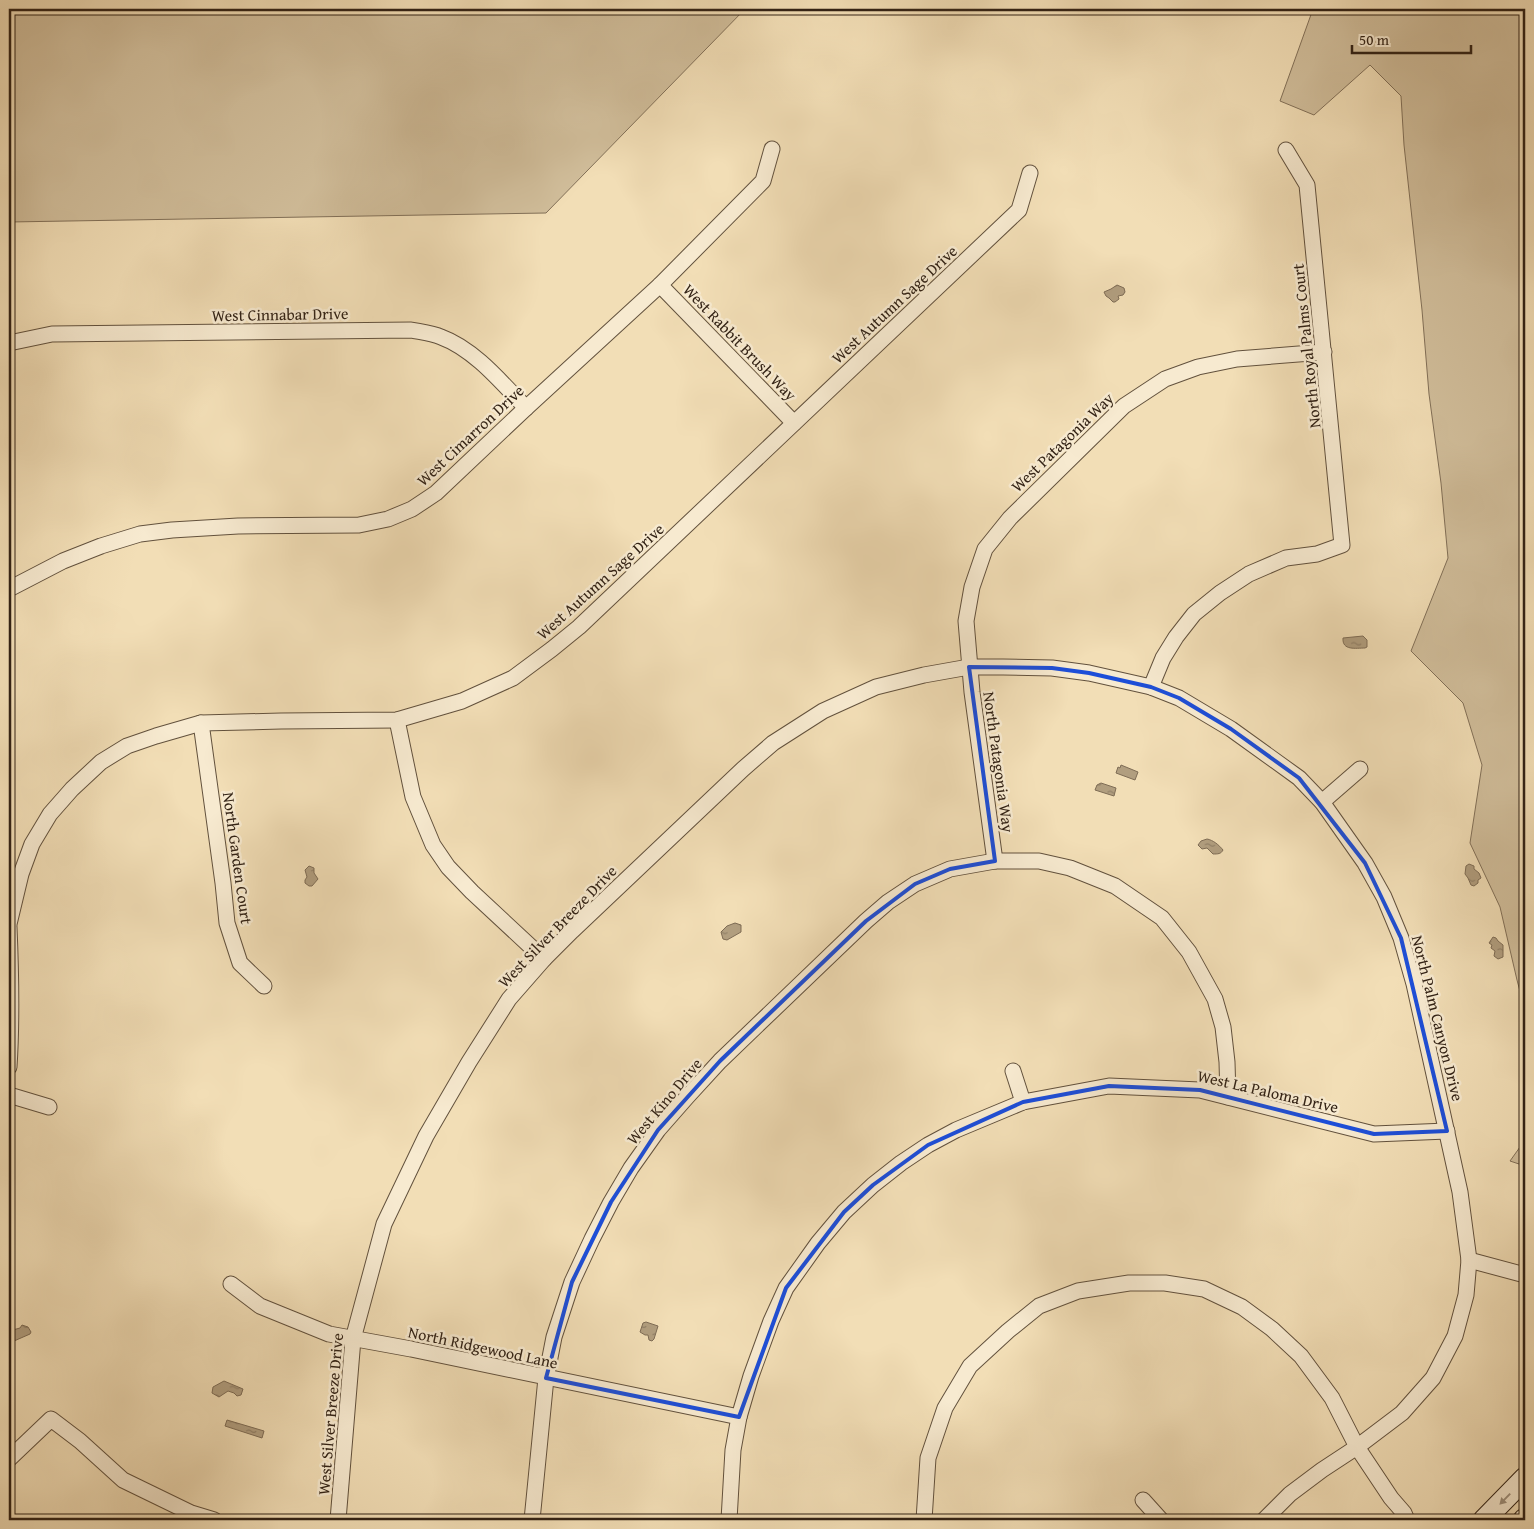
<svg xmlns="http://www.w3.org/2000/svg" width="1534" height="1529" font-family="'Gentium Book Plus',serif">
<style>
.green{fill:#d1be9b;stroke:#827058}
.water{fill:url(#water-ripples);stroke:#7e6c55}
.lines{fill:none;stroke-linecap:round;stroke-linejoin:round}
.street-casing{stroke:#62513d;stroke-width:17}
.secondary-casing{stroke:#322215;stroke-width:23}
.street{stroke:#f7ead0;stroke-width:15}
.secondary{stroke:#f7ead0;stroke-width:21}
.oneway{fill:#9e907c}
.marked{fill:none;stroke:#1d4ed8;stroke-width:4;stroke-linejoin:round}
.labels{text-anchor:middle;dominant-baseline:central;stroke-width:5;stroke-linejoin:round;paint-order:stroke}
.street-label{font-size:16px;fill:#322215;stroke:#f7ead0}
</style>
<defs>
<pattern id="water-ripples" width="26" height="14" patternUnits="userSpaceOnUse" patternTransform="scale(1.25)"><rect width="26" height="14" fill="#b19e7f"/><path d="M2 4q2-2 4 0t4 0M15 11q2-2 4 0t4 0" fill="none" stroke="#918067"/></pattern>
</defs>
<rect width="100%" height="100%" fill="#f2deb6"/>
<filter id="stains"><feTurbulence type="fractalNoise" baseFrequency=".004" numOctaves="4"/><feColorMatrix values="0 0 0 0 .2 0 0 0 0 .09 0 0 0 0 .02 0 0 0 .5 -.17"/></filter>
<radialGradient id="worn" r=".72"><stop offset=".6" stop-color="#630" stop-opacity="0"/><stop offset="1" stop-color="#630" stop-opacity=".3"/></radialGradient>
<g class="green">
<polygon points="9,9 745,9 546,213 9,222"/>
<polygon points="1313,9 1525,9 1525,1010 1517,980 1500,907 1470,843 1482,765 1463,703 1411,651 1448,558 1441,483 1429,394 1422,310 1404,145 1401,96 1370,65 1314,115 1280,101"/>
<polygon points="1525,1140 1525,1166 1510,1161"/>
</g>
<g class="water">
<polygon points="1117,285 1124,288 1125,292 1123,295 1118,296 1119,299 1115,302 1113,302 1109,298 1106,296 1104,292 1111,289"/>
<path d="M1363 636 1367 640V647L1365 648C1356 648 1342 651 1343 638Z"/>
<polygon points="1121,765 1138,772 1135,780 1116,773 1118,767 1120,768"/>
<polygon points="1101,783 1116,788 1114,796 1095,790 1097,785"/>
<path d="M1207 839C1213 840 1219 845 1223 850 1221 854 1218 854 1213 854L1207 848 1202 849 1198 845 1201 841Z"/>
<polygon points="1469,864 1474,866 1474,869 1479,873 1481,878 1478,880 1478,883 1474,886 1471,885 1468,878 1465,874 1466,866"/>
<polygon points="309,866 314,868 314,873 318,879 312,886 309,886 305,883 305,880 307,877 305,870"/>
<polygon points="735,923 741,925 741,932 727,940 723,939 721,932 727,926"/>
<polygon points="1493,937 1496,938 1498,941 1503,945 1503,957 1498,959 1494,956 1495,951 1491,948 1492,945 1489,943"/>
<polygon points="646,1322 658,1326 654,1339 652,1341 649,1340 648,1335 645,1335 640,1332 643,1323"/>
<polygon points="22,1325 28,1327 31,1332 30,1334 14,1341 9,1338 9,1331 20,1328"/>
<polygon points="224,1381 243,1389 241,1395 237,1396 234,1393 228,1391 219,1397 212,1393 213,1387"/>
<polygon points="227,1420 264,1431 262,1438 225,1426"/>
</g>
<g class="lines">
<defs>
<g id="street">
<polyline points="660,285 794,423"/>
<path d="M9 343 52 334 411 330C421 332 432 333 441 337 474 349 502 383 526 408"/>
<polyline points="9,589 63,561 101,546 140,534 172,530 238,526 359,525 388,519 412,509 436,493 526,408 660,285 763,181 772,149"/>
<polyline points="1151,687 1163,658 1176,637 1194,614 1220,593 1249,574 1286,558 1317,554 1342,545 1307,185 1286,150"/>
<polyline points="397,720 413,797 433,845 448,867 472,892 544,959"/>
<polyline points="201,723 223,883 227,923 240,963 264,986"/>
<polyline points="1322,802 1360,769"/>
<polyline points="995,861 972,692 966,621 972,587 985,549 1010,518 1124,406 1165,379 1198,367 1237,359 1324,352"/>
<polyline points="9,924 21,874 32,844 50,814 72,789 101,762 127,746 156,736 201,723 281,721 397,720 462,701 513,678 552,649 579,627 1019,210 1030,173"/>
<path d="M9 927C11 973 12 1021 9 1067"/>
<polyline points="1013,1071 1023,1102"/>
<polyline points="9,1095 49,1107"/>
<polyline points="1469,1260 1525,1275"/>
<polyline points="231,1284 260,1306 329,1334 411,1349 739,1417"/>
<polyline points="9,1459 51,1419 80,1441 123,1480 191,1513 214,1520"/>
<polyline points="1143,1500 1161,1520"/>
<polyline points="338,1520 353,1339 384,1224 426,1136 469,1062 509,999 544,959 572,931 743,769 773,743 823,711 876,687 924,675 969,667 1003,667 1052,668 1089,673 1151,687 1179,698 1231,729 1299,778 1322,802 1365,863 1384,897 1401,938 1414,984 1460,1192 1469,1260 1466,1295 1455,1336 1433,1378 1402,1413 1357,1447 1322,1470 1290,1494 1264,1520"/>
<polyline points="532,1520 546,1378 554,1337 572,1282 592,1239 611,1202 631,1168 658,1130 687,1097 720,1061 866,921 888,902 915,884 950,869 995,861 1039,861 1070,868 1115,886 1162,918 1189,952 1215,999 1223,1027 1227,1062 1228,1097"/>
<polyline points="729,1520 733,1450 739,1417 751,1376 771,1321 786,1288 818,1243 844,1212 873,1185 901,1163 928,1145 956,1130 1023,1102 1109,1086 1200,1090 1374,1134 1447,1131"/>
<polyline points="924,1520 928,1458 945,1408 970,1366 1008,1331 1039,1306 1078,1291 1129,1283 1165,1283 1204,1289 1242,1307 1272,1329 1301,1356 1332,1398 1357,1447 1391,1498 1404,1513 1407,1520"/>
</g>
<g id="secondary">
<polyline points="1484,1520 1525,1478"/>
<polyline points="1524,1520 1525,1519"/>
</g>
</defs>
<use href="#street" class="street-casing"/>
<use href="#secondary" class="secondary-casing"/>
<use href="#street" class="street"/>
<use href="#secondary" class="secondary"/>
</g>
<defs><path id="oneway-solid" d="M-6-.8H1V-3.2L6.5 0L1 3.2V.8H-6Z" transform="scale(1.25)"/></defs>
<use class="oneway" href="#oneway-solid" transform="translate(1505 1499) rotate(134)"/>
<path class="marked" d="M969 667 1052 668 1089 673 1151 687 1179 698 1231 729 1299 778 1365 863 1401 938 1447 1131 1374 1134 1200 1090 1109 1086 1023 1102 928 1145 873 1185 844 1212 786 1288 739 1417 546 1378 572 1282 611 1202 658 1130 720 1061 866 921 915 884 950 869 995 861Z"/>
<g class="labels">
<g class="street-label">
<text transform="translate(894 304) rotate(-43)">West Autumn Sage Drive</text>
<text transform="translate(280 314) rotate(-1)">West Cinnabar Drive</text>
<text transform="translate(740 342) rotate(46)">West Rabbit Brush Way</text>
<text transform="translate(1306 346) rotate(-96)">North Royal Palms Court</text>
<text transform="translate(470 435) rotate(-43)">West Cimarron Drive</text>
<text transform="translate(1062 442) rotate(-44)">West Patagonia Way</text>
<text transform="translate(600 581) rotate(-42)">West Autumn Sage Drive</text>
<text transform="translate(999 762) rotate(82)">North Patagonia Way</text>
<text transform="translate(238 858) rotate(82)">North Garden Court</text>
<text transform="translate(557 926) rotate(-46)">West Silver Breeze Drive</text>
<text transform="translate(1438 1018) rotate(76)">North Palm Canyon Drive</text>
<text transform="translate(1268 1091) rotate(13)">West La Paloma Drive</text>
<text transform="translate(664 1101) rotate(-50)">West Kino Drive</text>
<text transform="translate(483 1347) rotate(12)">North Ridgewood Lane</text>
<text transform="translate(330 1414) rotate(-85)">West Silver Breeze Drive</text>
</g>
</g>
<rect width="1534" height="1529" fill="none" stroke="#f2deb6" stroke-width="30"/>
<rect x="10" y="10" width="1514" height="1509" fill="none" stroke="#322215" stroke-width="2.5"/>
<rect x="15" y="15" width="1504" height="1499" fill="none" stroke="#322215"/>
<path d="M1352 45v8h119v-8" fill="none" stroke="#322215" stroke-width="2.5"/>
<text x="1359" y="45" font-size="15" fill="#322215" stroke="#f7ead0" stroke-width="4" paint-order="stroke">50 m</text>
<rect width="100%" height="100%" filter="url(#stains)"/>
<rect width="100%" height="100%" fill="url(#worn)"/>
</svg>
